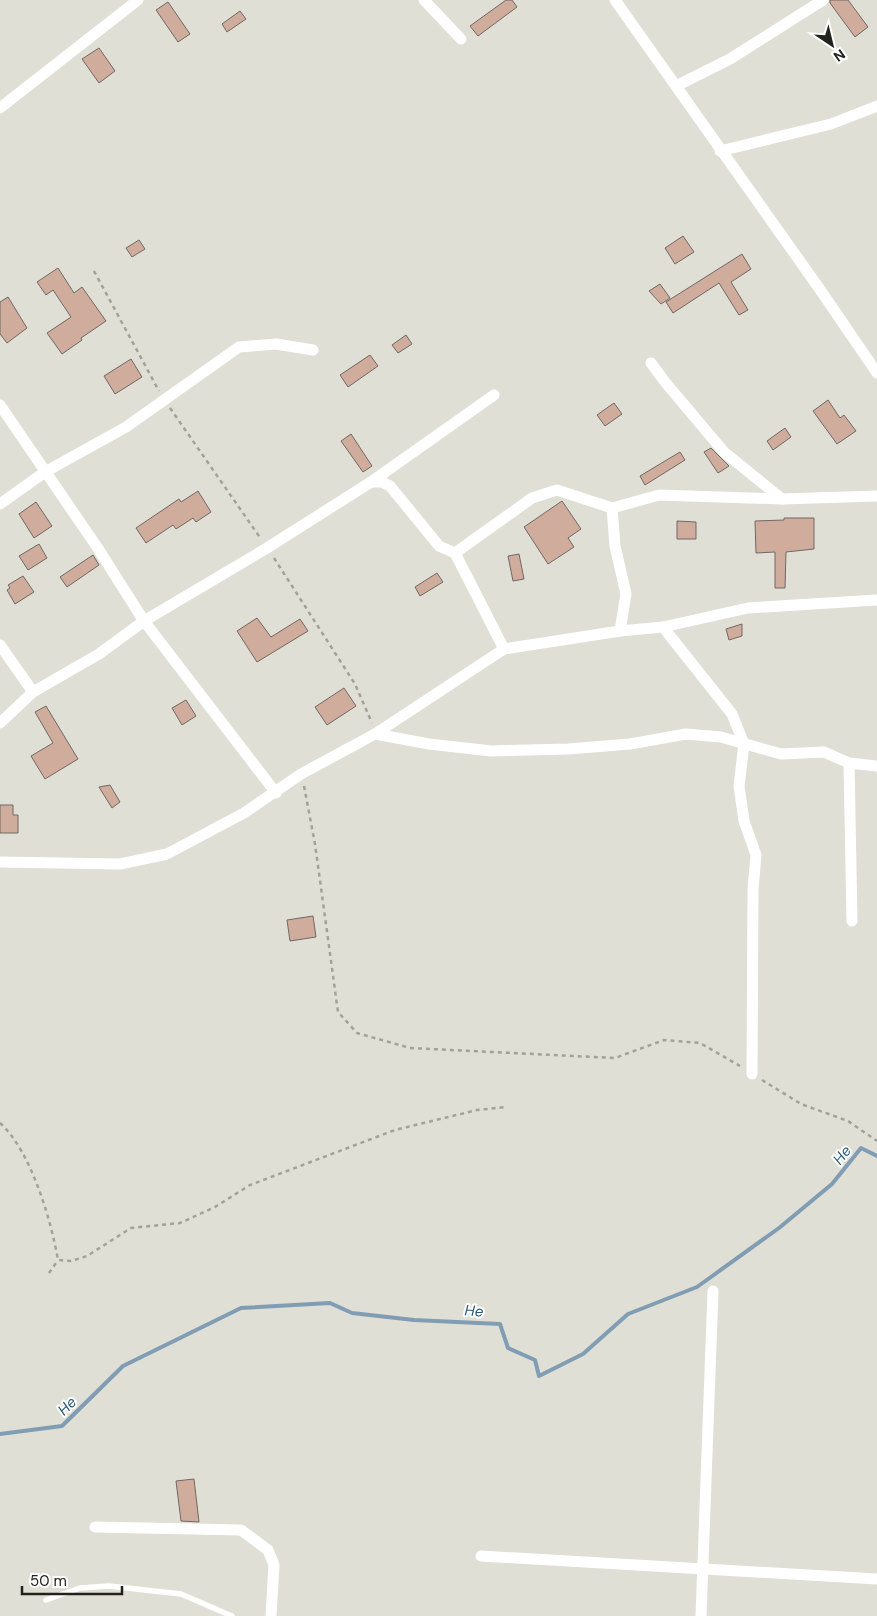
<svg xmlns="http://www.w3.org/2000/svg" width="877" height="1616" font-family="'DM Sans',sans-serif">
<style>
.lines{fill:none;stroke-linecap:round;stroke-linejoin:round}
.stream{stroke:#809db4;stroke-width:4}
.building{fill:#cfac9c;stroke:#716864}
.path{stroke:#a3a29a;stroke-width:2.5;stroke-dasharray:4 4;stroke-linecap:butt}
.service{stroke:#fff;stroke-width:5.5}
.minor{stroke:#fff;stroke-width:11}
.labels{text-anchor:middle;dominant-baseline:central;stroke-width:4;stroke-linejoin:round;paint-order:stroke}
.water-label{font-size:15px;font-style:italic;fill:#27587a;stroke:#fff}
</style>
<rect width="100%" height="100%" fill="#e0dfd5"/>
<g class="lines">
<polyline class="stream" points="0,1434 62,1426 123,1366 241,1308 330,1303 352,1313 414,1320 500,1324 508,1348 535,1360 539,1376 583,1354 628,1314 697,1287 779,1228 832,1184 861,1148 877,1156"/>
</g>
<g class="building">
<polygon points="506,0 512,0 517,7 478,36 470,26"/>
<polygon points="830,0 848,0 868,27 855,37 830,3"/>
<polygon points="168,2 190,34 178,42 156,10"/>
<polygon points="240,11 246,19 227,32 222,24"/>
<polygon points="99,48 115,71 99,83 82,59"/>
<polygon points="683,236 694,252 675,264 665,248"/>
<polygon points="139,240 145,249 132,257 126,248"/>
<polygon points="742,254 751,269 731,282 748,310 739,315 719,283 673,313 666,302"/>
<polygon points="58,268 74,293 82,287 106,321 81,338 82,340 62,354 47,333 71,317 53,290 46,295 37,282"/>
<polygon points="660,284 670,298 661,304 649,291"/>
<polygon points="8,297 27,328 7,343 0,334 0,302"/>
<polygon points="406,335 412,344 398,353 392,345"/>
<polygon points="370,355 378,366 348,387 340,375"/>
<polygon points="131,359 142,377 115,394 104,376"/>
<polygon points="828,400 840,418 844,415 856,431 837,444 813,411"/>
<polygon points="614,403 622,414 605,426 597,415"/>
<polygon points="785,428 791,437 773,450 767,441"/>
<polygon points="351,434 372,466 363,472 341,441"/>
<polygon points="711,448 729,466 718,473 704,452"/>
<polygon points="680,452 685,460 645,485 640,476"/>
<polygon points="198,491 211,512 196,522 193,518 176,529 173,525 146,543 136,528 179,499 181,502"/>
<polygon points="562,501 581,529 568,538 574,547 548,564 524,527"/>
<polygon points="36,502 52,526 34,538 19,514"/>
<polygon points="784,518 814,518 814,549 786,552 785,588 775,588 775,552 756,553 755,521 784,520"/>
<polygon points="677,521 696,522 696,539 677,539"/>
<polygon points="39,544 47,558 28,570 19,556"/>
<polygon points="519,554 524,579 513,581 508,556"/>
<polygon points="93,555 99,565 67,587 60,577"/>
<polygon points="437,573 443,582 420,596 415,587"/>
<polygon points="23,576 34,592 15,604 7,590 10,588 8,585"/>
<polygon points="257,618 271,637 300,619 308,631 257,662 237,631"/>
<polygon points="742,624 742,636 729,640 726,629"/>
<polygon points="344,688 356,706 327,725 315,707"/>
<polygon points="186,700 196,716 182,725 172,708"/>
<polygon points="46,706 78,759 45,779 31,756 53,743 35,712"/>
<polygon points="110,785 120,802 112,808 99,787"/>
<polygon points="0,805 13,805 13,815 18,815 18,833 0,833"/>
<polygon points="313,916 316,937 290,941 287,920"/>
<polygon points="194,1479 199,1522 181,1521 176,1481"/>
</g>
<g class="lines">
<g class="path">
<polyline points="94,271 159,391"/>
<polyline points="170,408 261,539"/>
<polyline points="274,558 355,684 372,723"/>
<polyline points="304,786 315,844 338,1012 357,1033 410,1048 615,1058 664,1040 700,1043 740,1066"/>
<polyline points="762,1080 801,1104 848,1121 877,1141"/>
<path d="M0 1123C31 1151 51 1220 58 1260L71 1261 87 1256 131 1228 180 1223 215 1207 250 1185 395 1130 477 1110 506 1107"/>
<polyline points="49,1273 58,1260"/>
</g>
<polyline class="service" points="46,1600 80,1588 109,1586 181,1594 232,1616"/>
<g class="minor">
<polyline points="424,0 461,39"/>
<polyline points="615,0 821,291 877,373"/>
<polyline points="676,86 730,59 823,0"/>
<polyline points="0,108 138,0"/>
<polyline points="720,151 831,124 877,106"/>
<polyline points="651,363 665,382 724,452 782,499"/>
<polyline points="0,405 97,547 144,621 276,793"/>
<polyline points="0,504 45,472 126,427 239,347 276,344 313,350"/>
<polyline points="612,508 659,495 782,499 877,496"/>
<polyline points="455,553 504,649"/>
<polyline points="663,627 732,714 744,744 739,786 744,821 756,855 753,889 752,1074"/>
<polyline points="620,631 663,627 748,608 877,600"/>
<polyline points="0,645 33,692"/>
<polyline points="0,723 33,692 99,654 144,621 267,548 371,482 494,395"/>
<polyline points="375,734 429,744 491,751 568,749 630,744 686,734 721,737 781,754 824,752 849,763 877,766"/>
<polyline points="849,763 852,921"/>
<polyline points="0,862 120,864 167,854 244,813 301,774 375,734 504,649 620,631 626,594 615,546 612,508 557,490 532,498 455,553 439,546 390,486 382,482 371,482"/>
<polyline points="95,1527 241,1530 268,1550 274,1565 271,1616"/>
<polyline points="481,1556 877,1579"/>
<polyline points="701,1616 713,1291"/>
</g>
</g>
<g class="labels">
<g class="water-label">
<text transform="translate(842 1155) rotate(-51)">He</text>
<text transform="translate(474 1311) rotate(4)">He</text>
<text transform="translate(67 1406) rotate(-45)">He</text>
</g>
</g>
<g transform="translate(832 45) rotate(145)" stroke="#ffffff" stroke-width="4" paint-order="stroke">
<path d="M0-4L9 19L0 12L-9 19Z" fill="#21211d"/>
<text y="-8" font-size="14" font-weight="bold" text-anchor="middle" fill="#21211d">N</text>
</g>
<path d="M22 1586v8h100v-8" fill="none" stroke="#21211d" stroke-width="2.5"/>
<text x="30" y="1586" font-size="15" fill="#21211d" stroke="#ffffff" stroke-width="4" paint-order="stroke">50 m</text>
</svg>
